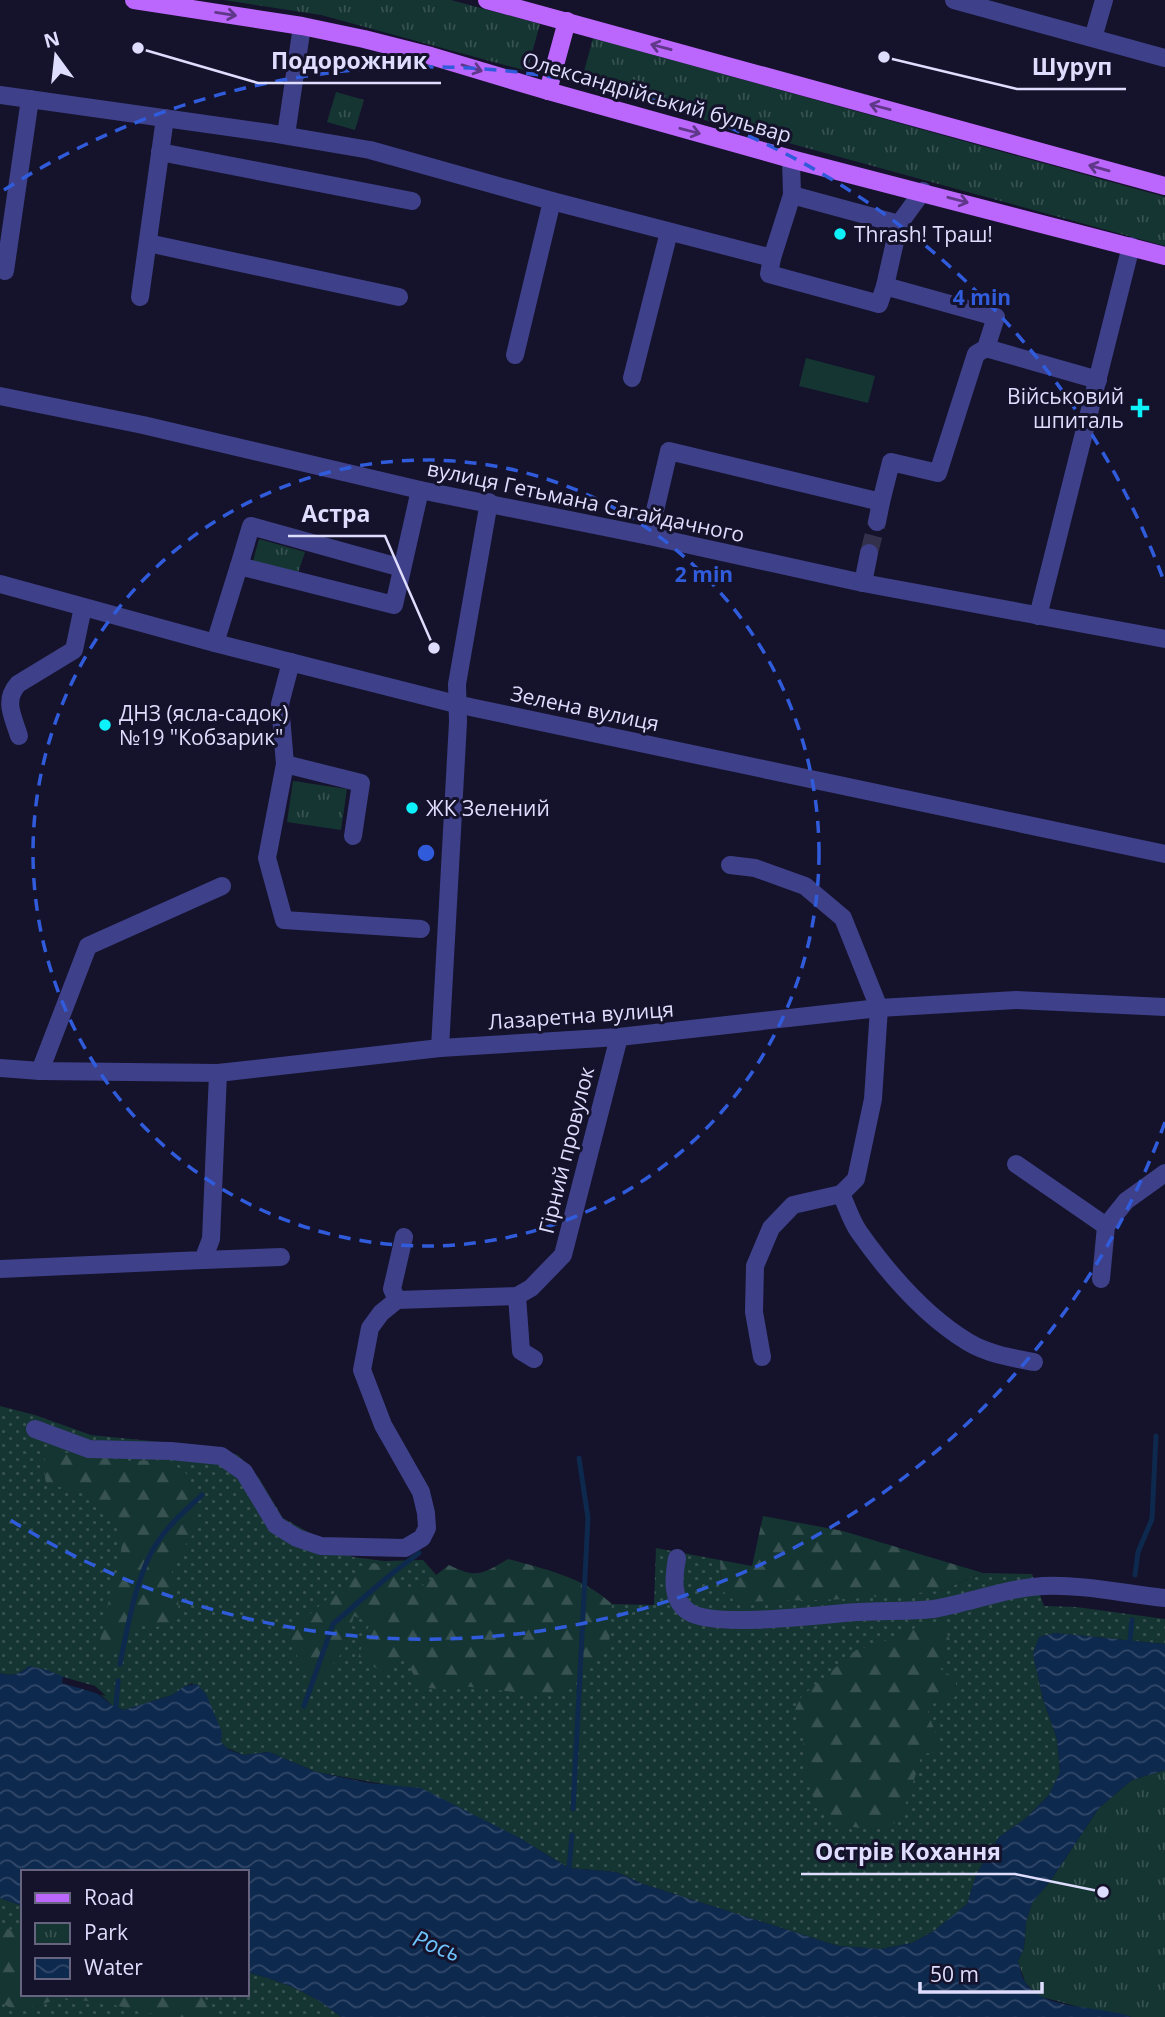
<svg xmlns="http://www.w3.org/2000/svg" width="1165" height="2017" font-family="'Open Sans',sans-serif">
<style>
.grass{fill:url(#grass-dots)}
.forest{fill:url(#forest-firs)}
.park{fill:url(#park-tufts)}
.garden{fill:#153532}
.water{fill:url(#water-waves)}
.pier{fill:#15122b}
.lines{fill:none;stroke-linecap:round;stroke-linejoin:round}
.stream{stroke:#0e294e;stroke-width:5}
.minor-tunnel{stroke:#33304b;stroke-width:18;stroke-dasharray:18 9;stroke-linecap:butt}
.minor{stroke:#3e4089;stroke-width:18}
.major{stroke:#bb66fc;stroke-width:18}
.oneway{stroke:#603889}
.ring{fill:none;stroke:#305cdc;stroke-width:3.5;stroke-dasharray:12 9}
.poi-dot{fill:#0df1fa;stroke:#15122b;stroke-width:2.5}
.labels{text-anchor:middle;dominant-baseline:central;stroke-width:6;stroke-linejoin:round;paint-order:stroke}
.street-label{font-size:21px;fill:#dfddfe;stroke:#15122b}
.poi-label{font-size:21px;fill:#dfddfe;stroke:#15122b;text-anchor:start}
.water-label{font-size:23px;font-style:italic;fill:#6dc3fc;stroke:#15122b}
.centre{fill:#305cdc;stroke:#15122b;stroke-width:3.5}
.ring-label{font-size:21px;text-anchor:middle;font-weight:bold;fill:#305cdc;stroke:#15122b;stroke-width:6;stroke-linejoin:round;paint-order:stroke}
.leader{fill:none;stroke:#dfddfe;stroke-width:2.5}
.callout-dot{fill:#dfddfe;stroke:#15122b;stroke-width:2.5}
.callout-label{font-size:23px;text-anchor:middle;font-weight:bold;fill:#dfddfe;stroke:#15122b;stroke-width:6;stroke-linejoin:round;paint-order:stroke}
</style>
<defs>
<pattern id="grass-dots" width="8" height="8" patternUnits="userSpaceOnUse" patternTransform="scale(1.75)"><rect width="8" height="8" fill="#153532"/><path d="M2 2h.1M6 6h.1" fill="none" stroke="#375251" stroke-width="1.8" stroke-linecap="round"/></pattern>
<pattern id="forest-firs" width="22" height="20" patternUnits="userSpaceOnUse" patternTransform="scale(1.75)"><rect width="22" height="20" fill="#153532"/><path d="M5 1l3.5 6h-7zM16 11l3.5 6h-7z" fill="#375251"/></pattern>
<pattern id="park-tufts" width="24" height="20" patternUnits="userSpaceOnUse" patternTransform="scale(1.75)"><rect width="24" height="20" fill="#153532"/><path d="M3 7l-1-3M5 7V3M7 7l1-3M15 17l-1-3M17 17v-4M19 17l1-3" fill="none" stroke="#375251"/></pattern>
<pattern id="water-waves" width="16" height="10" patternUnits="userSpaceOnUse" patternTransform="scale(1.75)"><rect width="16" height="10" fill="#0e294e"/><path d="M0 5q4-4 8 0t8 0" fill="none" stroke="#314869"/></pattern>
</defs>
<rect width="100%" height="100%" fill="#15122b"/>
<g class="grass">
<path d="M0 1406 35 1415 91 1435 210 1447 238 1455 259 1478 283 1518 353 1557 384 1561 423 1560 438 1577 612 1604 654 1605 656 1548 720 1560 721 1589 940 1591 983 1573 1032 1574 1044 1606 1076 1607 1165 1619V1644L1055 1633 1039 1637 1033 1654 1043 1699 1057 1739 1060 1772 1049 1795 1025 1819 999 1837 976 1875 967 1904 934 1931 912 1943 881 1949 838 1946 643 1884 616 1872 569 1868 518 1837 388 1785 316 1772 269 1752 244 1755 224 1747 221 1742C223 1721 204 1701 192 1683L172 1695 124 1710 112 1705 100 1694 46 1670 29 1666C20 1674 12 1677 0 1673Z"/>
<path d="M0 1898 23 1906V1994H247V1972C284 1982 311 1992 341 2017H0Z"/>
</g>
<g class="forest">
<polygon points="52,1451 131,1461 168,1460 186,1473 194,1493 195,1532 181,1551 170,1577 178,1598 179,1618 164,1628 140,1623 117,1654 106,1655 99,1645 112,1586 120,1567 122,1539 111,1517 87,1491 46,1485 44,1468 45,1455"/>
<polygon points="763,1516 843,1531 983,1573 940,1591 850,1599 738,1602 729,1597 721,1589 720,1560 752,1566"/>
<path d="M508 1559C545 1569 583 1577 612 1604L609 1645 566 1689 548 1696 462 1686 449 1690 420 1687 405 1658 387 1674 358 1658 370 1622 354 1616 342 1653 320 1680 308 1674 288 1641 290 1631 369 1563 387 1566 409 1596 449 1565C477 1579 482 1574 508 1559Z"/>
<polygon points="943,1625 950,1640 939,1668 956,1679 956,1696 943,1704 930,1703 928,1714 941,1745 937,1752 922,1754 908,1799 895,1823 872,1830 836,1824 818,1810 804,1774 803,1738 794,1712 801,1697 856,1650 880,1643 920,1626"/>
<path d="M0 1927 23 1932V1994H199C208 1998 212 2008 212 2017H166L110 2004 64 1998 16 2011 0 2002Z"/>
</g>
<g class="park">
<polygon points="224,0 451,0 540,24 527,71 321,15"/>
<polygon points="593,38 1165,197 1165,246 580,86"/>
<polygon points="336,92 364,100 355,130 327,122"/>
<polygon points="259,539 305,552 298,573 253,561"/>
<polygon points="293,781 347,789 341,830 287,822"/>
<polygon points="1165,1770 1165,2017 1132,2017 1079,2007 1038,1996 1025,1982 1018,1961 1024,1948 1026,1922 1032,1903 1051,1880 1099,1808 1132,1780"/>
</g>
<polygon class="garden" points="806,358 875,376 868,403 799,386"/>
<path class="water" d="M1055 1633 1165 1644V1770L1132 1780 1099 1808 1051 1880 1032 1903 1026 1922 1024 1948 1018 1961C1020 1967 1021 1976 1025 1982 1044 2012 1103 2005 1132 2017H341C311 1992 284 1982 247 1972V1872H23V1906L0 1898V1673C12 1677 20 1674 29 1666L47 1670 89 1687 112 1705 124 1710 172 1695 185 1686 197 1684 206 1694 222 1732 221 1742 229 1750 244 1755 269 1752 316 1772 369 1783 421 1788 518 1837 569 1868 616 1872 643 1884 838 1946 881 1949 912 1943 934 1931 967 1904 976 1875 999 1837 1025 1819 1049 1795 1060 1772 1057 1739 1043 1699 1033 1654 1039 1637Z"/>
<polygon class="pier" points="63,1677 95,1686 106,1696 62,1683"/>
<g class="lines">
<g class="stream">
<polyline points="1135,1575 1138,1552 1152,1519 1156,1436"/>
<polyline points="1130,1640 1132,1620"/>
<path d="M120 1664C127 1629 137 1572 157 1543 169 1524 186 1510 202 1495"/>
<polyline points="116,1706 118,1681"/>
<polyline points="304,1706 333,1624 390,1575 419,1553"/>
<polyline points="573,1809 588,1518 579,1458"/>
<polyline points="569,1868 572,1835"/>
</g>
<polyline class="minor-tunnel" points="869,553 877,522"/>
<g class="minor">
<polyline points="954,0 1165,58"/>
<polyline points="1093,38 1104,0"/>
<polyline points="0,95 270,133 370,150 552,201 772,258 769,274 872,302 879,304 885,286 996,317 986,348 976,354 938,473 891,462 881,502 669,451 649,536"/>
<polyline points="286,135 302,26"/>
<polyline points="160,152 412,201"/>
<polyline points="791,159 792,195 899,224 923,191"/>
<polyline points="148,243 399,297"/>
<polyline points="772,258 792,195"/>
<polyline points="5,271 30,99"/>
<polyline points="885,286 899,224"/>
<polyline points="140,297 165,118"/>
<polyline points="986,348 1098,380"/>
<polyline points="515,355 552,201"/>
<polyline points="632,378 669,232"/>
<polyline points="0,396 143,425 420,490 649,536 863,583 1165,639"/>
<polyline points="877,522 881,502"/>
<polyline points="239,566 251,526 402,568"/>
<polyline points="863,583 869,553"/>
<polyline points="0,584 215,643 456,704 1165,854"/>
<polyline points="1038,616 1131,246"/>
<polyline points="215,643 239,566 394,605 420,490"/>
<polyline points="291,662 280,704 285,764 267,858 284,920 421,929"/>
<path d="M19 736C13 716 3 701 18 684L74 650 83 607"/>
<polyline points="285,764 361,783 353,836"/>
<path d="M730 865 755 868 805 886 843 918 879 1008 873 1099 856 1179 841 1194C847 1206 851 1221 859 1232 888 1273 925 1316 968 1342 988 1354 1012 1358 1034 1362"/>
<polyline points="440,1048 458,722 457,684 489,502"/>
<polyline points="0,1068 40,1071 218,1073 440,1048 619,1037 879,1008 1016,1000 1165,1007"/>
<polyline points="40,1071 88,946 222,886"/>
<polyline points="1016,1164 1106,1226"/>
<polyline points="203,1260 281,1257"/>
<polyline points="0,1269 203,1260 211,1239 218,1073"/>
<polyline points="1101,1279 1106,1226 1126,1201 1165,1173"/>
<polyline points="517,1296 521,1351 534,1359"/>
<polyline points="397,1300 392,1289 404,1237"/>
<polyline points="762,1357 754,1312 755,1266 771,1228 793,1205 841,1194"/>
<polyline points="35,1429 89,1449 171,1451 221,1456 244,1472 276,1525 297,1538 321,1546 405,1548 422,1538 427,1528 426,1513 421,1492 383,1425 362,1370 370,1328 381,1313 397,1300 517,1296 531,1288 563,1255 619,1037"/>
<path d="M677 1558C674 1576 670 1600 689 1612 716 1629 823 1614 858 1612 883 1610 908 1612 933 1609 969 1603 1006 1588 1043 1586 1083 1584 1125 1594 1165 1598"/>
</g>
<g class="major">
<polyline points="134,0 302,26 364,39 431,56 548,91 791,159 1165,256"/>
<polyline points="487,0 1165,186"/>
<polyline points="548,91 567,21"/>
</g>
</g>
<defs><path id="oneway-shaft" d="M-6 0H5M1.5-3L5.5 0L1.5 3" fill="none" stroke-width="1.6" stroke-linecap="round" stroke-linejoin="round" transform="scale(1.75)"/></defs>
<g class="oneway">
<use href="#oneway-shaft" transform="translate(226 14) rotate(9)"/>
<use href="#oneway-shaft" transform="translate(661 47) rotate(-165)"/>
<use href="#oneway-shaft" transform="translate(472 68) rotate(17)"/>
<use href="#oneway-shaft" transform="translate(880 107) rotate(-165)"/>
<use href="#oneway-shaft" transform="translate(690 131) rotate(15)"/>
<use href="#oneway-shaft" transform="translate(1099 168) rotate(-164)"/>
<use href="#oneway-shaft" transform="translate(958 200) rotate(15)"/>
</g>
<g class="ring">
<circle cx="426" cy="853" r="393"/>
<path d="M1165 1122A786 786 0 0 1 4 1516M4 190A786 786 0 0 1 1165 584"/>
</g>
<g class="poi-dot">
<circle cx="840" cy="234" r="7"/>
<path d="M1136.5 397.5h7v7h7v7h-7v7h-7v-7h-7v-7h7z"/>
<circle cx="105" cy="725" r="7"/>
<circle cx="412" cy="808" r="7"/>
</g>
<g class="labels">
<g class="street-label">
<text transform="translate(657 97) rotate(16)">Олександрійський бульвар</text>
<text transform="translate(586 501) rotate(12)">вулиця Гетьмана Сагайдачного</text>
<text transform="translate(585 708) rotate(12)">Зелена вулиця</text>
<text transform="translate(581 1015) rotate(-4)">Лазаретна вулиця</text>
<text transform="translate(566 1150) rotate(-76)">Гірний провулок</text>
</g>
<g class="poi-label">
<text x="854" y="234">Thrash! Траш!</text>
<text x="1124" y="396" text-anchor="end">Військовий<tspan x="1124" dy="24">шпиталь</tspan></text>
<text x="119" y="713">ДНЗ (ясла-садок)<tspan x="119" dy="24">№19 "Кобзарик"</tspan></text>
<text x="426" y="808">ЖК Зелений</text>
</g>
<g class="water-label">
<text transform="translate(437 1945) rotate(21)">Рось</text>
</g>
</g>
<circle cx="426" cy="853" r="10" class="centre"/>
<g class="ring-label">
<text x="982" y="305">4 min</text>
<text x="704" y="582">2 min</text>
</g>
<path class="leader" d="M138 48L258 83H441M884 57L1017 89H1126M434 648L385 536H288M1103 1892L1015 1874H801"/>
<g class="callout-dot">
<circle cx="138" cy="48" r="7"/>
<circle cx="884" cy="57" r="7"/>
<circle cx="434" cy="648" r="7"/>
<circle cx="1103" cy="1892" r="7"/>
</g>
<g class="callout-label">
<text x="349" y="69">Подорожник</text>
<text x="1072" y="75">Шуруп</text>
<text x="336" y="522">Астра</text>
<text x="908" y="1860">Острів Кохання</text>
</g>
<rect x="21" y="1870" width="228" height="126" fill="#15122b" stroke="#66637f" stroke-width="2"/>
<rect x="35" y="1893" width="35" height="10" fill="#bb66fc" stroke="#66637f" stroke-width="2"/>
<text x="84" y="1905" font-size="21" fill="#dfddfe">Road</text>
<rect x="35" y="1923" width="35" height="21" fill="url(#park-tufts)" stroke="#66637f" stroke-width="2"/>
<text x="84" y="1940" font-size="21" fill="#dfddfe">Park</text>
<rect x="35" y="1958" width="35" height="21" fill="url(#water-waves)" stroke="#66637f" stroke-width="2"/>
<text x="84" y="1975" font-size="21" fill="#dfddfe">Water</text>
<g transform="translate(56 56) rotate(345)" stroke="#15122b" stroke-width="5" paint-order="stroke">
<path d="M0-5L12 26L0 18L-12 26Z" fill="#dfddfe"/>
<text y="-10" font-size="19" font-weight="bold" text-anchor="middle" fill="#dfddfe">N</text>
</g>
<path d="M920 1982v10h122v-10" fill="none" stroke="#dfddfe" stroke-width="3.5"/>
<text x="930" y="1982" font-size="21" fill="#dfddfe" stroke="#15122b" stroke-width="5" paint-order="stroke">50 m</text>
</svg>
